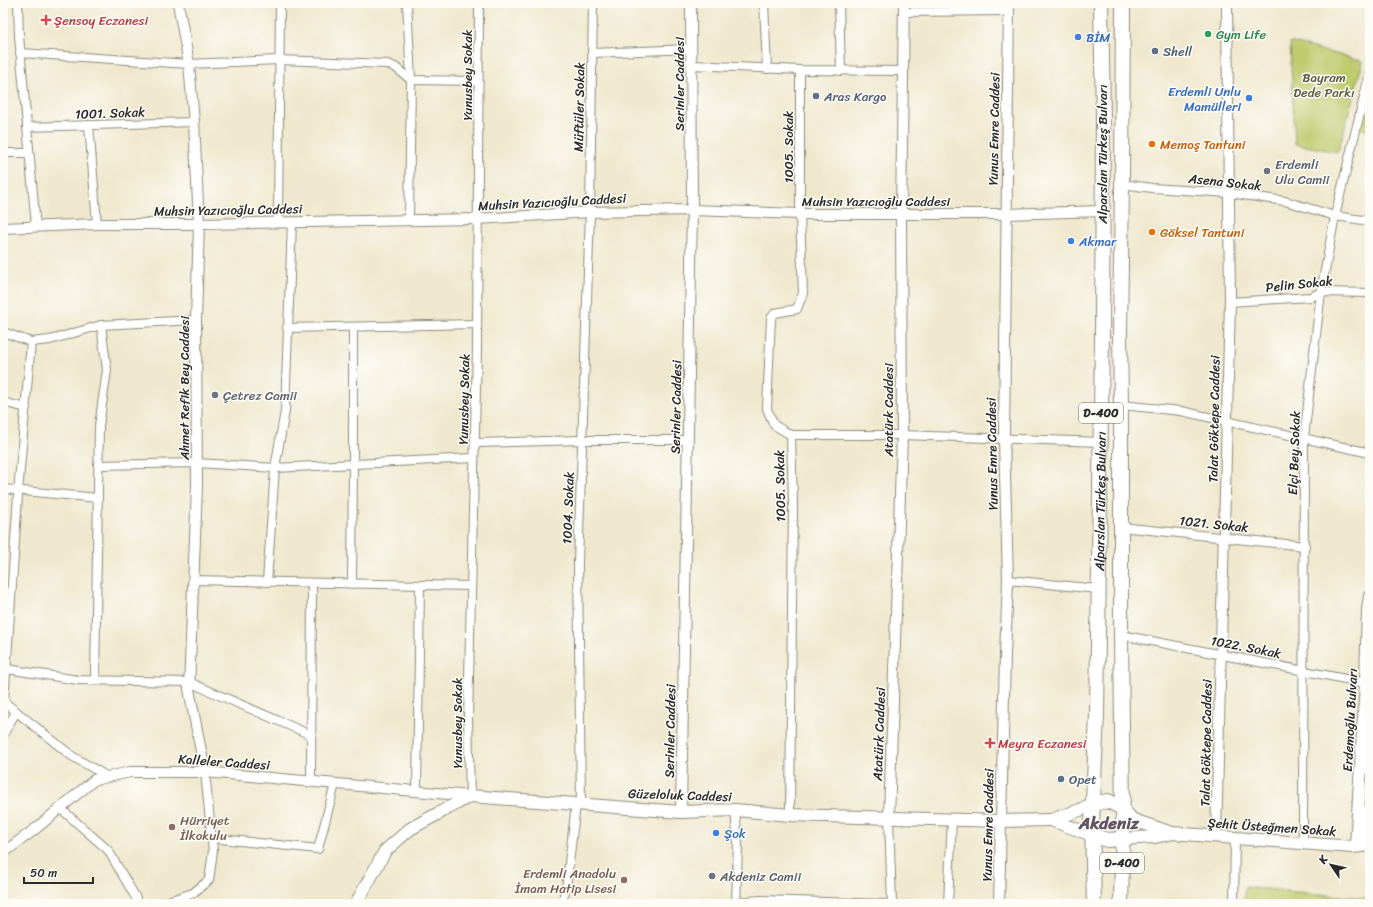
<svg xmlns="http://www.w3.org/2000/svg" width="1373" height="907" font-family="Sriracha,sans-serif">
<style>
.green{fill:#becb6d;stroke:#747b4c}
.lines{fill:none;stroke-linecap:round;stroke-linejoin:round}
.minor-casing{stroke:#8e8a7c;stroke-width:10}
.tertiary-casing{stroke:#8e8a7c;stroke-width:12}
.secondary-casing{stroke:#8e8a7c;stroke-width:14}
.trunk-casing{stroke:#8e8a7c;stroke-width:16}
.minor{stroke:#fff;stroke-width:8}
.tertiary{stroke:#fff;stroke-width:10}
.secondary{stroke:#fff;stroke-width:12}
.trunk{stroke:#fff;stroke-width:14}
.health-dot{fill:#e0444e;stroke:#fdfcf7;stroke-width:1.5}
.leisure-dot{fill:#2e9e5b;stroke:#fdfcf7;stroke-width:1.5}
.shop-dot{fill:#3f7fe0;stroke:#fdfcf7;stroke-width:1.5}
.service-dot{fill:#5c6f8a;stroke:#fdfcf7;stroke-width:1.5}
.food-dot{fill:#e8710a;stroke:#fdfcf7;stroke-width:1.5}
.worship-dot{fill:#6b7280;stroke:#fdfcf7;stroke-width:1.5}
.education-dot{fill:#8d6e63;stroke:#fdfcf7;stroke-width:1.5}
.labels{text-anchor:middle;dominant-baseline:central;stroke-width:3;stroke-linejoin:round;paint-order:stroke}
.shield{fill:#fdfcf7;stroke:#6a6a68;stroke-width:1}
.shield-label{font-size:12px;font-weight:bold;fill:#2b2b2b}
.health-label{font-size:13px;fill:#be3a42;stroke:#fdfcf7;text-anchor:start}
.leisure-label{font-size:13px;fill:#27864d;stroke:#fdfcf7;text-anchor:start}
.shop-label{font-size:13px;fill:#366cbe;stroke:#fdfcf7;text-anchor:start}
.service-label{font-size:13px;fill:#4e5e75;stroke:#fdfcf7;text-anchor:start}
.street-label{font-size:13px;fill:#2b2b2b;stroke:#fdfcf7}
.park-label{font-size:13px;fill:#575b3f;stroke:#fdfcf7}
.food-label{font-size:13px;fill:#c56008;stroke:#fdfcf7;text-anchor:start}
.worship-label{font-size:13px;fill:#5b616d;stroke:#fdfcf7;text-anchor:start}
.education-label{font-size:13px;fill:#785e54;stroke:#fdfcf7;text-anchor:start}
.district-label{font-size:17px;font-weight:bold;fill:#615362;stroke:#fdfcf7}
</style>
<rect width="100%" height="100%" fill="#fdfcf7"/>
<filter id="ink" filterUnits="userSpaceOnUse"><feTurbulence type="fractalNoise" baseFrequency=".025" numOctaves="2"/><feDisplacementMap in="SourceGraphic" scale="8" xChannelSelector="R" yChannelSelector="G"/><feConvolveMatrix kernelMatrix="1 2 1 2 8 2 1 2 1" color-interpolation-filters="sRGB"/></filter>
<filter id="wash" filterUnits="userSpaceOnUse"><feTurbulence type="fractalNoise" baseFrequency=".012" numOctaves="4" result="noise"/><feDisplacementMap in="SourceGraphic" scale="16" xChannelSelector="R" yChannelSelector="G"/><feGaussianBlur stdDeviation="0.9" result="paint"/><feColorMatrix in="noise" values="0 0 0 0 0 0 0 0 0 0 0 0 0 0 0 0 0 1.4 0 .05"/><feComposite in="paint" operator="in"/></filter>
<g filter="url(#wash)">
<rect width="100%" height="100%" fill="#f0e8ce"/>
<g class="green">
<polygon points="1290,42 1363,61 1338,152 1295,144"/>
<polygon points="1370,91 1370,131 1359,128"/>
<polygon points="1245,887 1370,899 1370,904 1243,904"/>
</g>
</g>
<g filter="url(#ink)">
<g class="lines">
<defs>
<g id="minor">
<polyline points="18,3 19,36 36,227"/>
<polyline points="407,3 411,80 409,220"/>
<polyline points="764,3 767,69"/>
<polyline points="839,3 841,71"/>
<polyline points="975,3 975,11"/>
<polyline points="904,12 1009,11"/>
<polyline points="20,53 189,64 279,60 387,64 395,67 411,80 478,81"/>
<polyline points="592,53 691,49"/>
<polyline points="692,65 800,70 902,71"/>
<polyline points="89,125 97,224"/>
<polyline points="27,127 194,122"/>
<polyline points="3,153 29,153"/>
<polyline points="1122,184 1152,188 1229,193 1285,201 1335,216 1370,221"/>
<polyline points="278,223 280,3"/>
<polyline points="1230,302 1311,297 1321,292 1370,293"/>
<polyline points="287,328 477,324"/>
<polyline points="3,332 31,342 50,340 101,325 196,320"/>
<polyline points="3,402 26,408"/>
<polyline points="1121,405 1181,411 1370,453"/>
<polyline points="791,435 902,435 1101,442"/>
<polyline points="475,443 582,440 688,440"/>
<polyline points="98,465 197,463 275,468 474,458"/>
<polyline points="3,489 98,498"/>
<polyline points="1121,527 1305,546"/>
<polyline points="193,580 471,586"/>
<polyline points="1008,580 1098,589"/>
<polyline points="267,582 275,468 285,411 292,223"/>
<polyline points="352,584 353,464 353,327"/>
<polyline points="1121,635 1366,683"/>
<polyline points="7,669 78,680 189,682 311,735"/>
<polyline points="95,680 99,426 107,370 101,325"/>
<polyline points="3,701 72,756 108,777"/>
<polyline points="4,702 19,481 31,342"/>
<polyline points="3,735 16,712"/>
<polyline points="311,782 312,583"/>
<polyline points="417,791 420,586"/>
<polyline points="470,796 468,718 477,348 479,3"/>
<polyline points="581,804 578,563 590,212 593,3"/>
<polyline points="60,808 108,850 136,898 136,904"/>
<polyline points="735,810 738,844 736,904"/>
<polyline points="790,815 793,501 791,435 774,425 767,409 771,318 775,313 797,309 803,293 800,214 800,70"/>
<polyline points="889,818 892,904"/>
<polyline points="211,838 318,849 335,784"/>
<polyline points="1303,842 1304,438 1321,292 1335,216 1370,72"/>
<polyline points="736,902 761,900 889,904"/>
<polyline points="159,904 193,893 209,880 213,851 205,772"/>
<polyline points="561,904 566,889 576,804"/>
<polyline points="948,904 952,819"/>
<polyline points="1234,904 1235,838"/>
</g>
<g id="tertiary">
<polyline points="178,3 189,64 194,122 199,224 196,320 197,487 189,689 205,772"/>
<polyline points="3,228 97,224 199,224 478,219 590,212 692,210 800,214 1006,214 1102,211"/>
<polyline points="681,812 692,210 691,3"/>
<polyline points="889,818 902,435 901,214 904,3"/>
<polyline points="1216,836 1230,302 1227,3"/>
<polyline points="3,853 34,830 94,780 130,772 205,772 470,796"/>
<polyline points="999,904 1005,655 1008,580 1004,439 1009,3"/>
</g>
<g id="secondary">
<polyline points="1122,808 1133,820 1172,833 1352,847 1370,845"/>
<polyline points="1092,835 1051,820 1080,810 1092,804"/>
<polyline points="1122,839 1153,837 1169,834"/>
<polyline points="1367,845 1370,808"/>
<polyline points="1356,846 1366,683 1368,610 1370,596"/>
<polyline points="356,904 385,851 410,829 470,796 681,812 735,810 790,815 1001,821 1051,820"/>
</g>
<g id="trunk">
<polyline points="1092,804 1108,801 1122,808"/>
<polyline points="1092,835 1107,840 1122,839"/>
<path id="s1" d="M1094 904 1092 823 1097 715 1102 337 1103 117 1101 3"/>
<polyline points="1121,904 1123,822 1121,635 1121,405 1120,334 1122,184 1123,3"/>
</g>
</defs>
<use href="#minor" class="minor-casing"/>
<use href="#tertiary" class="tertiary-casing"/>
<use href="#secondary" class="secondary-casing"/>
<use href="#trunk" class="trunk-casing"/>
<use href="#minor" class="minor"/>
<use href="#tertiary" class="tertiary"/>
<use href="#secondary" class="secondary"/>
<use href="#trunk" class="trunk"/>
</g>
</g>
<g class="health-dot">
<path d="M44 14h4v4h4v4h-4v4h-4v-4h-4v-4h4z"/>
<path d="M988 737h4v4h4v4h-4v4h-4v-4h-4v-4h4z"/>
</g>
<circle class="leisure-dot" cx="1208" cy="34" r="4"/>
<g class="shop-dot">
<circle cx="1078" cy="37" r="4"/>
<circle cx="1249" cy="98" r="4"/>
<circle cx="1071" cy="241" r="4"/>
<circle cx="716" cy="833" r="4"/>
</g>
<g class="service-dot">
<circle cx="1155" cy="51" r="4"/>
<circle cx="816" cy="96" r="4"/>
<circle cx="1061" cy="779" r="4"/>
</g>
<g class="food-dot">
<circle cx="1152" cy="144" r="4"/>
<circle cx="1152" cy="232" r="4"/>
</g>
<g class="worship-dot">
<circle cx="1267" cy="171" r="4"/>
<circle cx="215" cy="395" r="4"/>
<circle cx="712" cy="876" r="4"/>
</g>
<g class="education-dot">
<circle cx="172" cy="827" r="4"/>
<circle cx="624" cy="880" r="4"/>
</g>
<g class="labels">
<g class="shield">
<rect x="1079" y="403" width="44" height="20" rx="3"/>
<rect x="1100" y="853" width="44" height="20" rx="3"/>
</g>
<g class="shield-label">
<text x="1101" y="413">D-400</text>
<text x="1122" y="863">D-400</text>
</g>
<g class="health-label">
<text x="54" y="20">Şensoy Eczanesi</text>
<text x="998" y="743">Meyra Eczanesi</text>
</g>
<g class="leisure-label">
<text x="1216" y="34">Gym Life</text>
</g>
<g class="shop-label">
<text x="1086" y="37">BİM</text>
<text x="1241" y="91" text-anchor="end">Erdemli Unlu<tspan x="1241" dy="15">Mamülleri</tspan></text>
<text x="1079" y="241">Akmar</text>
<text x="724" y="833">Şok</text>
</g>
<g class="service-label">
<text x="1163" y="51">Shell</text>
<text x="824" y="96">Aras Kargo</text>
<text x="1069" y="779">Opet</text>
</g>
<g class="street-label">
<text transform="translate(467 75) rotate(-90)">Yunusbey Sokak</text>
<text transform="translate(679 84) rotate(-90)">Serinler Caddesi</text>
<text transform="translate(579 107) rotate(-89)">Müftüler Sokak</text>
<text transform="translate(110 113) rotate(-2)">1001. Sokak</text>
<text transform="translate(994 129) rotate(-89)">Yunus Emre Caddesi</text>
<text transform="translate(788 147) rotate(-90)">1005. Sokak</text>
<text transform="translate(1102 154) rotate(-90)">Alparslan Türkeş Bulvarı</text>
<text transform="translate(1225 182) rotate(6)">Asena Sokak</text>
<text x="876" y="201">Muhsin Yazıcıoğlu Caddesi</text>
<text transform="translate(552 202) rotate(-3)">Muhsin Yazıcıoğlu Caddesi</text>
<text transform="translate(228 210) rotate(-1)">Muhsin Yazıcıoğlu Caddesi</text>
<text transform="translate(1299 284) rotate(-6)">Pelin Sokak</text>
<text transform="translate(184 388) rotate(-90)">Ahmet Refik Bey Caddesi</text>
<text transform="translate(464 399) rotate(-89)">Yunusbey Sokak</text>
<text transform="translate(676 407) rotate(-89)">Serinler Caddesi</text>
<text transform="translate(888 410) rotate(-90)">Atatürk Caddesi</text>
<text transform="translate(1214 419) rotate(-89)">Talat Göktepe Caddesi</text>
<text transform="translate(1294 453) rotate(-88)">Elçi Bey Sokak</text>
<text transform="translate(992 454) rotate(-91)">Yunus Emre Caddesi</text>
<text transform="translate(780 486) rotate(-91)">1005. Sokak</text>
<text stroke="none"><textPath href="#s1" startOffset="403">Alparslan Türkeş Bulvarı</textPath></text>
<text transform="translate(568 508) rotate(-88)">1004. Sokak</text>
<text transform="translate(1214 524) rotate(6)">1021. Sokak</text>
<text transform="translate(1246 647) rotate(11)">1022. Sokak</text>
<text transform="translate(1350 720) rotate(-87)">Erdemoğlu Bulvarı</text>
<text transform="translate(457 723) rotate(-90)">Yunusbey Sokak</text>
<text transform="translate(670 731) rotate(-89)">Serinler Caddesi</text>
<text transform="translate(879 734) rotate(-88)">Atatürk Caddesi</text>
<text transform="translate(1206 743) rotate(-89)">Talat Göktepe Caddesi</text>
<text transform="translate(224 762) rotate(4)">Kalleler Caddesi</text>
<text transform="translate(680 795) rotate(2)">Güzeloluk Caddesi</text>
<text transform="translate(988 825) rotate(-89)">Yunus Emre Caddesi</text>
<text transform="translate(1272 827) rotate(4)">Şehit Üsteğmen Sokak</text>
</g>
<g class="park-label">
<text x="1324" y="77">Bayram<tspan x="1324" dy="15">Dede Parkı</tspan></text>
</g>
<g class="food-label">
<text x="1160" y="144">Memoş Tantuni</text>
<text x="1160" y="232">Göksel Tantuni</text>
</g>
<g class="worship-label">
<text x="1275" y="164">Erdemli<tspan x="1275" dy="15">Ulu Camii</tspan></text>
<text x="223" y="395">Çetrez Camii</text>
<text x="720" y="876">Akdeniz Camii</text>
</g>
<g class="education-label">
<text x="180" y="820">Hürriyet<tspan x="180" dy="15">İlkokulu</tspan></text>
<text x="616" y="873" text-anchor="end">Erdemli Anadolu<tspan x="616" dy="15">İmam Hatip Lisesi</tspan></text>
</g>
<g class="district-label">
<text x="1109" y="823">Akdeniz</text>
</g>
</g>
<rect width="1373" height="907" fill="none" stroke="#fdfcf7" stroke-width="16"/>
<g transform="translate(1331 865) rotate(304)" stroke="#fdfcf7" stroke-width="3" paint-order="stroke">
<path d="M0-3L7 15L0 10L-7 15Z" fill="#2b2b2b"/>
<text y="-6" font-size="11" font-weight="bold" text-anchor="middle" fill="#2b2b2b">K</text>
</g>
<path d="M24 877v6h69v-6" fill="none" stroke="#2b2b2b" stroke-width="2"/>
<text x="30" y="877" font-size="12" fill="#2b2b2b" stroke="#fdfcf7" stroke-width="3" paint-order="stroke">50 m</text>
</svg>
